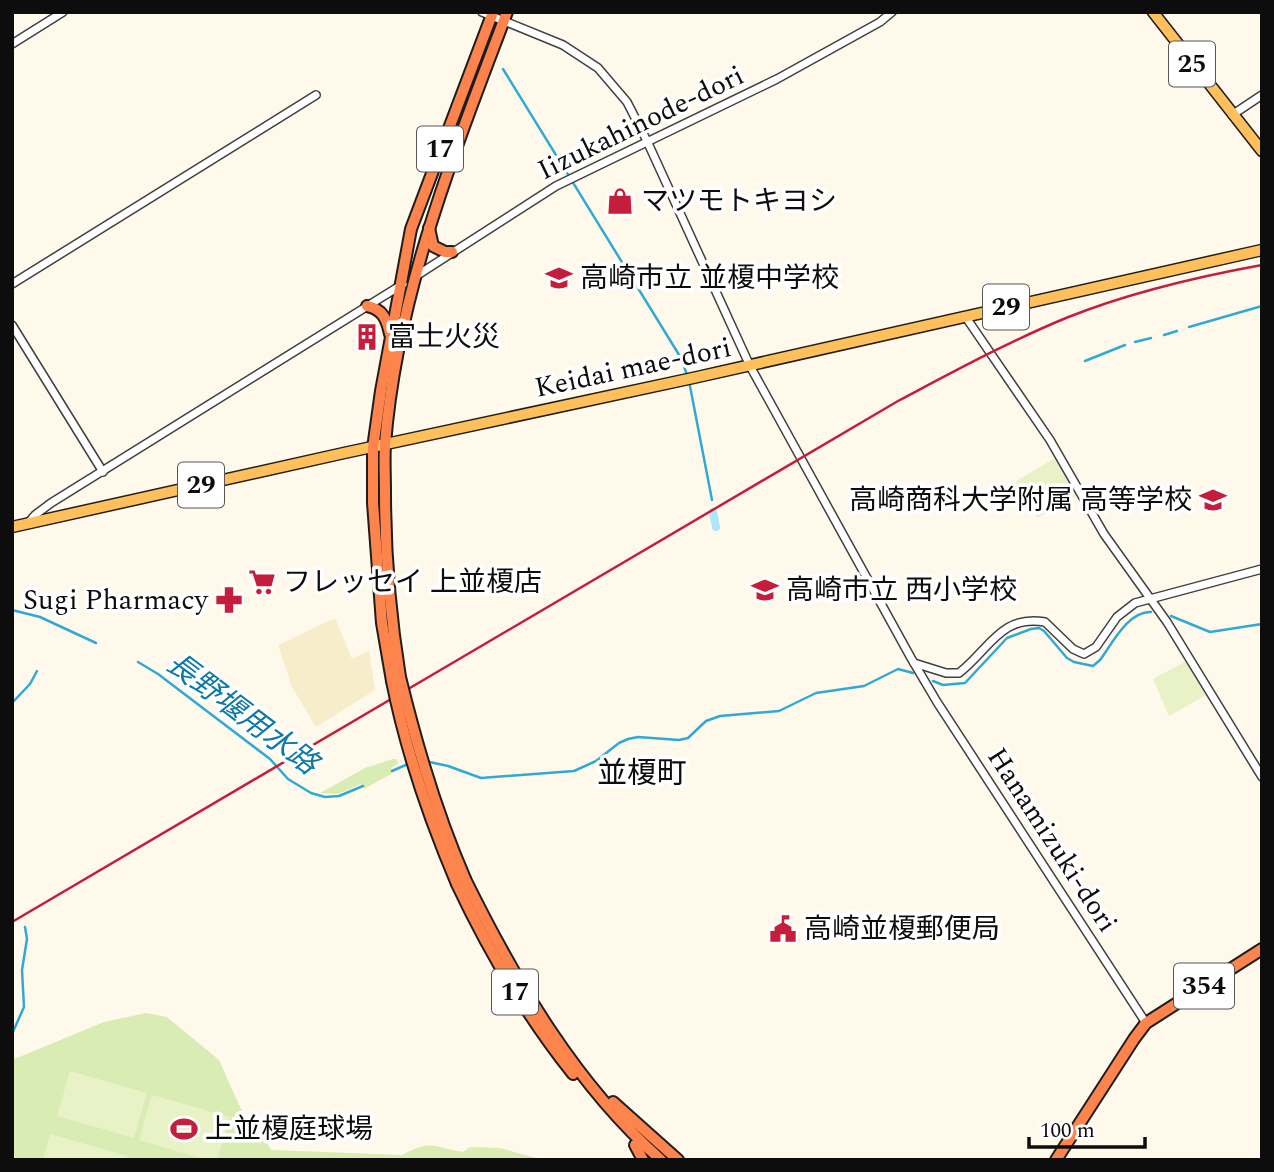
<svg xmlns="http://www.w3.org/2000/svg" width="1274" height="1172" font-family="Spectral,'Noto Sans JP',serif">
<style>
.farmland{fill:#f7edca}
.green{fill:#d8ecb3}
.pitch{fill:#e9f2c6}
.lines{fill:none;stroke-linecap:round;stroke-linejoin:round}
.stream{stroke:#30aad5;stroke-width:2.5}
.canal{stroke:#ade8fa;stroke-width:8}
.minor-casing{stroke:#404040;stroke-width:10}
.major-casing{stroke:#1e1e1e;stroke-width:13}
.highway-casing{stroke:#1e1e1e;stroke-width:14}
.minor{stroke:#fff;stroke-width:7}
.major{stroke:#ffc05c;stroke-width:10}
.highway{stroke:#fd844c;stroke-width:10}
.rail{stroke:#c51d3c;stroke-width:2.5}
.highway-bridge-casing{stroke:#1e1e1e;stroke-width:14;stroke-linecap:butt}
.highway-bridge{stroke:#fd844c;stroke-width:10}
.labels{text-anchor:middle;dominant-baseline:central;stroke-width:7;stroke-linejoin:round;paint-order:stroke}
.shield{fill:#fff;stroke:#565656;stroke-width:2}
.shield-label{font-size:26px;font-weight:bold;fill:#0d0d0d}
.street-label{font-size:28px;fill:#0d0d0d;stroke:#fff}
.poi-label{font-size:28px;fill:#0d0d0d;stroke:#fff;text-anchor:start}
.water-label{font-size:30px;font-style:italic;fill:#0f79a5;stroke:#fff}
.neighbourhood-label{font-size:30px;fill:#0d0d0d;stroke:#fff}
</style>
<rect width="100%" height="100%" fill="#fff9ec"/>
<polygon class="farmland" points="335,618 352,659 369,650 375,690 316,727 292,687 278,645"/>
<g class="green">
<polygon points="393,759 396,759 399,763 391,768 393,773 364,789 361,784 338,794 320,793 365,768"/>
<path d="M146 1013 167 1017 219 1060 241 1109 261 1138 265 1139 271 1150 402 1155C432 1139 432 1147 463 1152L470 1147 500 1148 543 1160H12V1060L104 1022Z"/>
</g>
<g class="pitch">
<polygon points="1055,458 1078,495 1037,518 1016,481"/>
<polygon points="1186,661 1206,695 1169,716 1153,679"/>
<polygon points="70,1071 147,1093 134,1138 57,1116"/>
<polygon points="152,1095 230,1117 217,1160 207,1160 139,1140"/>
<polygon points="50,1134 128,1156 127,1160 43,1160"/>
</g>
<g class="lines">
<g class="stream">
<polyline points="503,69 681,358 687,375"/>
<polyline points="1189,327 1262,306"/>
<polyline points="1164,335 1177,331"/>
<polyline points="1135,342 1151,338"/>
<polyline points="1085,361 1125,345"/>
<polyline points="689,381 712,500"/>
<polyline points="12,610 40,617 96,643"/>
<polyline points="1171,616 1210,632 1262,624"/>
<polyline points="138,662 158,674 270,759 288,779 311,793 325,797 339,796 363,786"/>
<path d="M933 681 943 685 965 683 1007 638 1031 629 1039 628 1044 631 1067 658 1074 662 1093 666 1100 660C1112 644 1128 611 1151 612"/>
<polyline points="12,703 30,684 37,671"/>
<polyline points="425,761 448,766 481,778 574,771 596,761 619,743 628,739 638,737 679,740 688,738 706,721 720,716 779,711 816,693 864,686 898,669 913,673"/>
<polyline points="392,771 408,764"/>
<polyline points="12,1034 24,1007 22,970 27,939 25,927"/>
</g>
<polyline class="canal" points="713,512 716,527"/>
<defs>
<g id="minor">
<polyline points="482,12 563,45 598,68 627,102 647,141 750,366 911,658 937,702 1146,1023"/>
<polyline points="12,44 63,12"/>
<polyline points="1232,115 1262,95"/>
<polyline points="416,276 556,186 777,79 880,22 892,12"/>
<polyline points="12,284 316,95"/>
<polyline points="965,316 1050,440 1104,534 1167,622 1262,777"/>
<polyline points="12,325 103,472"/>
<polyline points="28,523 35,515 51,503 403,284"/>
<path d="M914 663 946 673H959C989 650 1001 614 1045 622L1073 649 1084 654 1096 647 1117 617 1135 603 1262 569"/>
</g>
<g id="major">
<polyline points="1153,12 1262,151"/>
<polyline points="12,527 344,453 693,378 1262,250"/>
</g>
<g id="highway">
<polyline points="429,228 433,246 445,252 452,252"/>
<path d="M367 306C383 309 387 320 390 334"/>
<path d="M400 677C390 615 385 554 385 492 385 476 384 460 385 444 397 293 454 153 507 12"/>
<polyline points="392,681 382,623 373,503 373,448 381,391 411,229 493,12"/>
<path d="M466 881C516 982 575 1084 661 1160"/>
<path d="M457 884C489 952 526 1015 573 1074"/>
<polyline points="613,1102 678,1160"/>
<polyline points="635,1145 643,1160"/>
<polyline points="1056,1160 1134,1039 1146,1023 1262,949"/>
</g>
</defs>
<use href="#minor" class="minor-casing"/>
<use href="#major" class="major-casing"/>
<use href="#highway" class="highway-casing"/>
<use href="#minor" class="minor"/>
<use href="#major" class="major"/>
<use href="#highway" class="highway"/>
<path class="rail" d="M12 922 898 401C953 372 1008 342 1066 318 1128 293 1196 277 1262 265"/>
<defs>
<g id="highway-bridge">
<path d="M400 677C417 747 437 815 466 881"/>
<path d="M392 681C406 752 429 818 457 884"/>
</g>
</defs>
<use href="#highway-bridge" class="highway-bridge-casing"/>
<use href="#highway-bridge" class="highway-bridge"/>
</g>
<defs>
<symbol id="shop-bare" viewBox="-9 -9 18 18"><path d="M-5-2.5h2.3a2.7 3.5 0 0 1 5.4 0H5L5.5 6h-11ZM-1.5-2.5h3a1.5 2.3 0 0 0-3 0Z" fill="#c51d3c" stroke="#fff" stroke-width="2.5" paint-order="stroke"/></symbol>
<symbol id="school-bare" viewBox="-9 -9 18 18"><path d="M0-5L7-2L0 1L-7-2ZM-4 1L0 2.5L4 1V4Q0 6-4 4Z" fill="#c51d3c" stroke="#fff" stroke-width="2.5" paint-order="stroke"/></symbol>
<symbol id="building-bare" viewBox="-9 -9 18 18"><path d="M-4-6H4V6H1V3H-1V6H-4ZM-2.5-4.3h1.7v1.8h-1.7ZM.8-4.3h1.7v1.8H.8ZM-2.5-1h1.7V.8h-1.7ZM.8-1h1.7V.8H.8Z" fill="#c51d3c" stroke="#fff" stroke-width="2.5" paint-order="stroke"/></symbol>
<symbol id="supermarket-bare" viewBox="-9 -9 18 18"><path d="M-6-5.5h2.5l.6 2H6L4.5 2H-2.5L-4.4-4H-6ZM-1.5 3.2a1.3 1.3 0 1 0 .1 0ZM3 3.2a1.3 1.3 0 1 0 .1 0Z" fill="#c51d3c" stroke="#fff" stroke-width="2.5" paint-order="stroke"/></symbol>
<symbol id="pharmacy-bare" viewBox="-9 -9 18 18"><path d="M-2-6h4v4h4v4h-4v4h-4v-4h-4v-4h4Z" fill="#c51d3c" stroke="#fff" stroke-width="2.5" paint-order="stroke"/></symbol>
<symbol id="civic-bare" viewBox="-9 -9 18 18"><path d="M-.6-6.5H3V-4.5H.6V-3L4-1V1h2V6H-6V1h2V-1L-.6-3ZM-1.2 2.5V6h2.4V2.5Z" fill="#c51d3c" stroke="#fff" stroke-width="2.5" paint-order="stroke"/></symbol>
<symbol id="stadium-bare" viewBox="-9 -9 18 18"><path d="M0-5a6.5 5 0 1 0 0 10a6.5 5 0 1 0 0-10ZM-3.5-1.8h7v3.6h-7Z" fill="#c51d3c" stroke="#fff" stroke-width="2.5" paint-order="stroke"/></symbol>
</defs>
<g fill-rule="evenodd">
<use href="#shop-bare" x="601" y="182" width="38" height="38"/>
<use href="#school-bare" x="540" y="259" width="38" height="38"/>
<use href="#building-bare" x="348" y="318" width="38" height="38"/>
<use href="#school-bare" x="1194" y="481" width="38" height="38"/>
<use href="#supermarket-bare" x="243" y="563" width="38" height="38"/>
<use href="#school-bare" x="746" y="571" width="38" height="38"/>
<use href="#pharmacy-bare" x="210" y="581" width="38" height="38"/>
<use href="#civic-bare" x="764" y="910" width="38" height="38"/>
<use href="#stadium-bare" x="165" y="1110" width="38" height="38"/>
</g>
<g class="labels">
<g class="shield">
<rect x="1169" y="41.5" width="46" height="45" rx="5"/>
<rect x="417" y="126.5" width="46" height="45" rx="5"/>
<rect x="983" y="284.5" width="46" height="45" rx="5"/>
<rect x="178" y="462.5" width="46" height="45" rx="5"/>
<rect x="1174" y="963.5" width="60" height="45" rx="5"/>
<rect x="492" y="969.5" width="46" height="45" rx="5"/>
</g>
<g class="shield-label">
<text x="1192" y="64">25</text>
<text x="440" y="149">17</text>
<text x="1006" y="307">29</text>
<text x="201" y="485">29</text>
<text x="1204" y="986">354</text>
<text x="515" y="992">17</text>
</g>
<g class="street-label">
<text transform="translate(641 123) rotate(-26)">Iizukahinode-dori</text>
<text transform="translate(633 368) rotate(-12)">Keidai mae-dori</text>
<text transform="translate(1052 840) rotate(57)">Hanamizuki-dori</text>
</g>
<g class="poi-label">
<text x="641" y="201">マツモトキヨシ</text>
<text x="580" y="278">高崎市立 並榎中学校</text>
<text x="388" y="337">富士火災</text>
<text x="1192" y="500" text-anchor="end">高崎商科大学附属 高等学校</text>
<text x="283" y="582">フレッセイ 上並榎店</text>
<text x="786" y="590">高崎市立 西小学校</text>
<text x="208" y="600" text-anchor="end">Sugi Pharmacy</text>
<text x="804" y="929">高崎並榎郵便局</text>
<text x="205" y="1129">上並榎庭球場</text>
</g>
<g class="water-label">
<text transform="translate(242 714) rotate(37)">長野堰用水路</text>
</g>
<g class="neighbourhood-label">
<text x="642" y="774">並榎町</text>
</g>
</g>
<rect width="1274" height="1172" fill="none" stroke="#0d0d0d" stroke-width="28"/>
<path d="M1029 1137v10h116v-10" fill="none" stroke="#0d0d0d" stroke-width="3.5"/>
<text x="1040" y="1137" font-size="21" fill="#0d0d0d" stroke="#ffffff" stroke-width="5" paint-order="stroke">100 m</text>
</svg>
